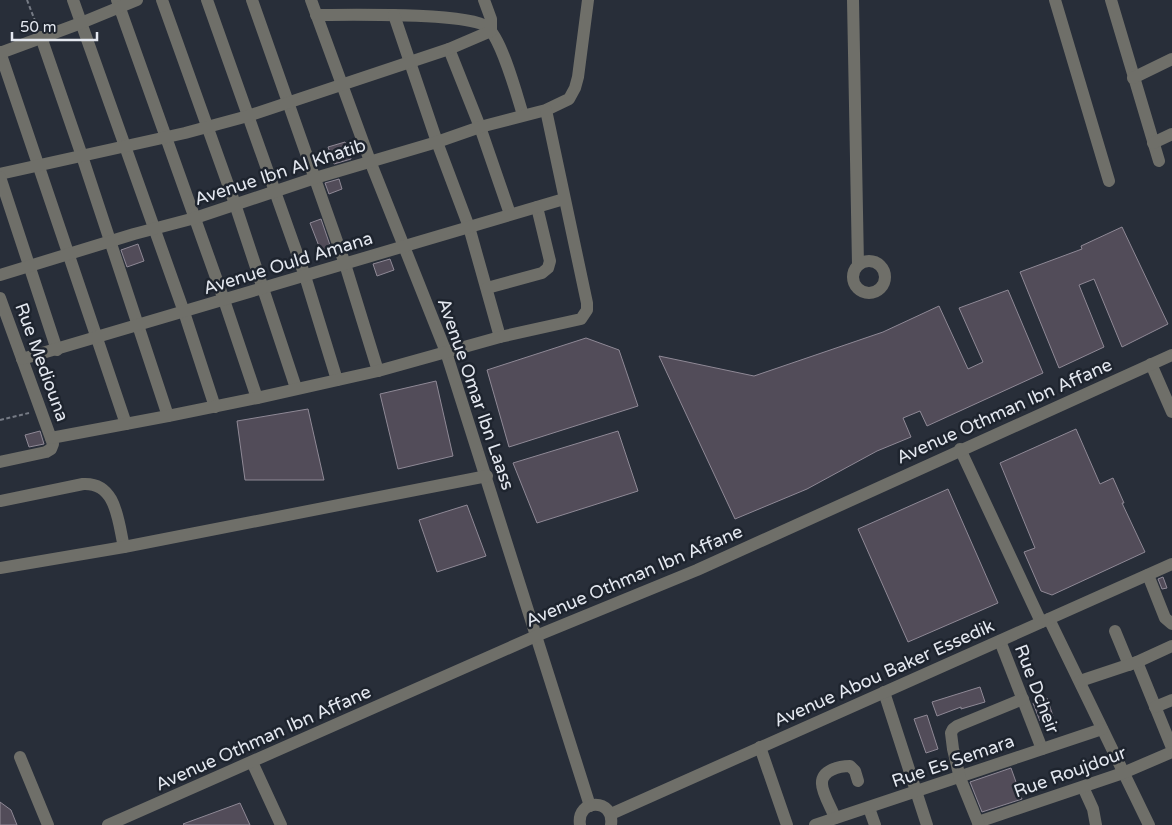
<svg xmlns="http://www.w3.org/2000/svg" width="1172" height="825" font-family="'Varela Round',sans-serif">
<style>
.building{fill:#524c59;stroke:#8f8996}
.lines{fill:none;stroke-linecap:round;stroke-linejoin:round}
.path{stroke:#767b85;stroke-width:2;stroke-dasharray:4 2.5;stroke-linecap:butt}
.minor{stroke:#6f6f69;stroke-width:12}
.labels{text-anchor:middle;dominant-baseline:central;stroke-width:5;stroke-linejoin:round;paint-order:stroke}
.street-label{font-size:18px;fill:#e4e8f0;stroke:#1e242e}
</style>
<rect width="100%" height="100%" fill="#282e39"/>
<g class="building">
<polygon points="345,142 351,159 334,164 328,147"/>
<polygon points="339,179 342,189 329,194 325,183"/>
<polygon points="321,219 332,251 322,254 310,223"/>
<polygon points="1122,227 1168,324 1122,347 1094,279 1079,285 1104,347 1059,368 1020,272 1082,249 1081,246"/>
<polygon points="138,244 144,261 127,267 121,250"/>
<polygon points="390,259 394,270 377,276 373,264"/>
<polygon points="1008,290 1043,373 927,426 920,411 903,418 911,437 877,451 807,489 735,519 659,356 754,376 883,332 939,306 968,369 983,362 959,308"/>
<polygon points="586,338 619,350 638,406 509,447 487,370"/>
<polygon points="436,381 453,456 398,469 380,394"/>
<polygon points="308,409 324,480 245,480 237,421"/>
<polygon points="1076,429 1100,484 1113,478 1124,503 1122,503 1145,552 1052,595 1041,591 1024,552 1035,548 1000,463"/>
<polygon points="40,431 44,444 29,447 25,435"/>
<polygon points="618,431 638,491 537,523 513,463"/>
<polygon points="948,489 998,603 908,642 858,529"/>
<polygon points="467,505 486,556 437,572 419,520"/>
<polygon points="1163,577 1167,588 1162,589 1158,579"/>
<polygon points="980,687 985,702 961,709 961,707 937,716 932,702"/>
<polygon points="1047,698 1053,716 1040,721 1033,703"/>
<polygon points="927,715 938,749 926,753 914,719"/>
<polygon points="1011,768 1022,799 982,812 970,782"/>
<polygon points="0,802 11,810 17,825 0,825"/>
<polygon points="240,803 250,825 184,825 183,824"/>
</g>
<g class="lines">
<g class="path">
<polyline points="27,0 37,26"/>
<polyline points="0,420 29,413"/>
</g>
<g class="minor">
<polyline points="73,0 184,312 215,407"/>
<polyline points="117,0 224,300 257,398"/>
<polyline points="162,0 235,204 296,388"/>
<polyline points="207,0 305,276 337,380"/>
<polyline points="252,0 345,264 378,371"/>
<polyline points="311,0 370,161 446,352 590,806"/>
<polyline points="853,0 858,265"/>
<polyline points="1055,0 1109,181"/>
<polyline points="1111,0 1159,161"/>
<path d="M316 15C346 15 468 12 487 27 502 39 517 96 523 115"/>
<polyline points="394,15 437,142 469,227 500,337"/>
<polyline points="41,37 82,156 168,416"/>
<polyline points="449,49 480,127 510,214"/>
<polyline points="0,52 126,424"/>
<polyline points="0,53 81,23 137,0"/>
<polyline points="1133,78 1172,59"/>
<polyline points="1153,143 1172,134"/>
<polyline points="0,174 185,133 248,116 449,49 491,31 491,19 484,0"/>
<polyline points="0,177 57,350"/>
<circle cx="869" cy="277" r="16"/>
<polyline points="0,275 134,234 195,218 315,178 437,142 480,127 546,110 569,99 575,88 578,77 588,0"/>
<polyline points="487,288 542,273 548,268 550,261 537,207"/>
<polyline points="0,298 53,444 51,449 46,452 0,462"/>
<polyline points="22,359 564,199"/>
<polyline points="1151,364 1172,412"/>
<polyline points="51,438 168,416 257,398 378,371 500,337 581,319 587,310 587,303 546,110"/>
<polyline points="960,449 1041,622"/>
<path d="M0 501 83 484C117 482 118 522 124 547"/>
<polyline points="0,568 124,547 487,476"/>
<polyline points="1148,575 1165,618 1172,624"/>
<polyline points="1049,619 1149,825"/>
<polyline points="1115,631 1129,665"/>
<polyline points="1000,641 1042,749"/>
<polyline points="1137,662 1172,748"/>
<polyline points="1080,681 1137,662 1172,646"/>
<polyline points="884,692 927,825"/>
<polyline points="1155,707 1172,700"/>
<polyline points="760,747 787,825"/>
<polyline points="20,757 48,825"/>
<polyline points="252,762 281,825"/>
<polyline points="1083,787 1093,809 1096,825"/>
<polyline points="869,808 875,825"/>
<polyline points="611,814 1172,564"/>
<path d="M835 818C832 809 822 793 822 784 821 770 840 766 850 766L855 771 858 781"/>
<polyline points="978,822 1123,773 1172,752"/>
<polyline points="108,825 536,636 697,570 1172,355"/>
<path d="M580 825C576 798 615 798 611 825"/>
<polyline points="815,825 1102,729"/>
<polyline points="979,825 960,778 953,749 951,733 953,729 957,726 1023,699"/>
</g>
</g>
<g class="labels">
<g class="street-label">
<text transform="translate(280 172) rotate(-18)">Avenue Ibn Al Khatib</text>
<text transform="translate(288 263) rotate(-17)">Avenue Ould Amana</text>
<text transform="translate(42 362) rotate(70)">Rue Mediouna</text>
<text transform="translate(476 394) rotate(71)">Avenue Omar Ibn Laass</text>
<text transform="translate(1004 411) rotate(-24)">Avenue Othman Ibn Affane</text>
<text transform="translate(634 576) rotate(-23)">Avenue Othman Ibn Affane</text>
<text transform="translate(884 673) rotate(-24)">Avenue Abou Baker Essedik</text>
<text transform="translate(1037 689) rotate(69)">Rue Dcheir</text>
<text transform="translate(263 738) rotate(-24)">Avenue Othman Ibn Affane</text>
<text transform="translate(953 761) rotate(-19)">Rue Es Semara</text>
<text transform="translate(1070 772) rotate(-20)">Rue Roujdour</text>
</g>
</g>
<path d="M12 32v8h85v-8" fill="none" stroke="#e4e8f0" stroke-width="2.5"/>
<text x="20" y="32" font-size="15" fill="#e4e8f0" stroke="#1e242e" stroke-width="4" paint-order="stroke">50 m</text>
</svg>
